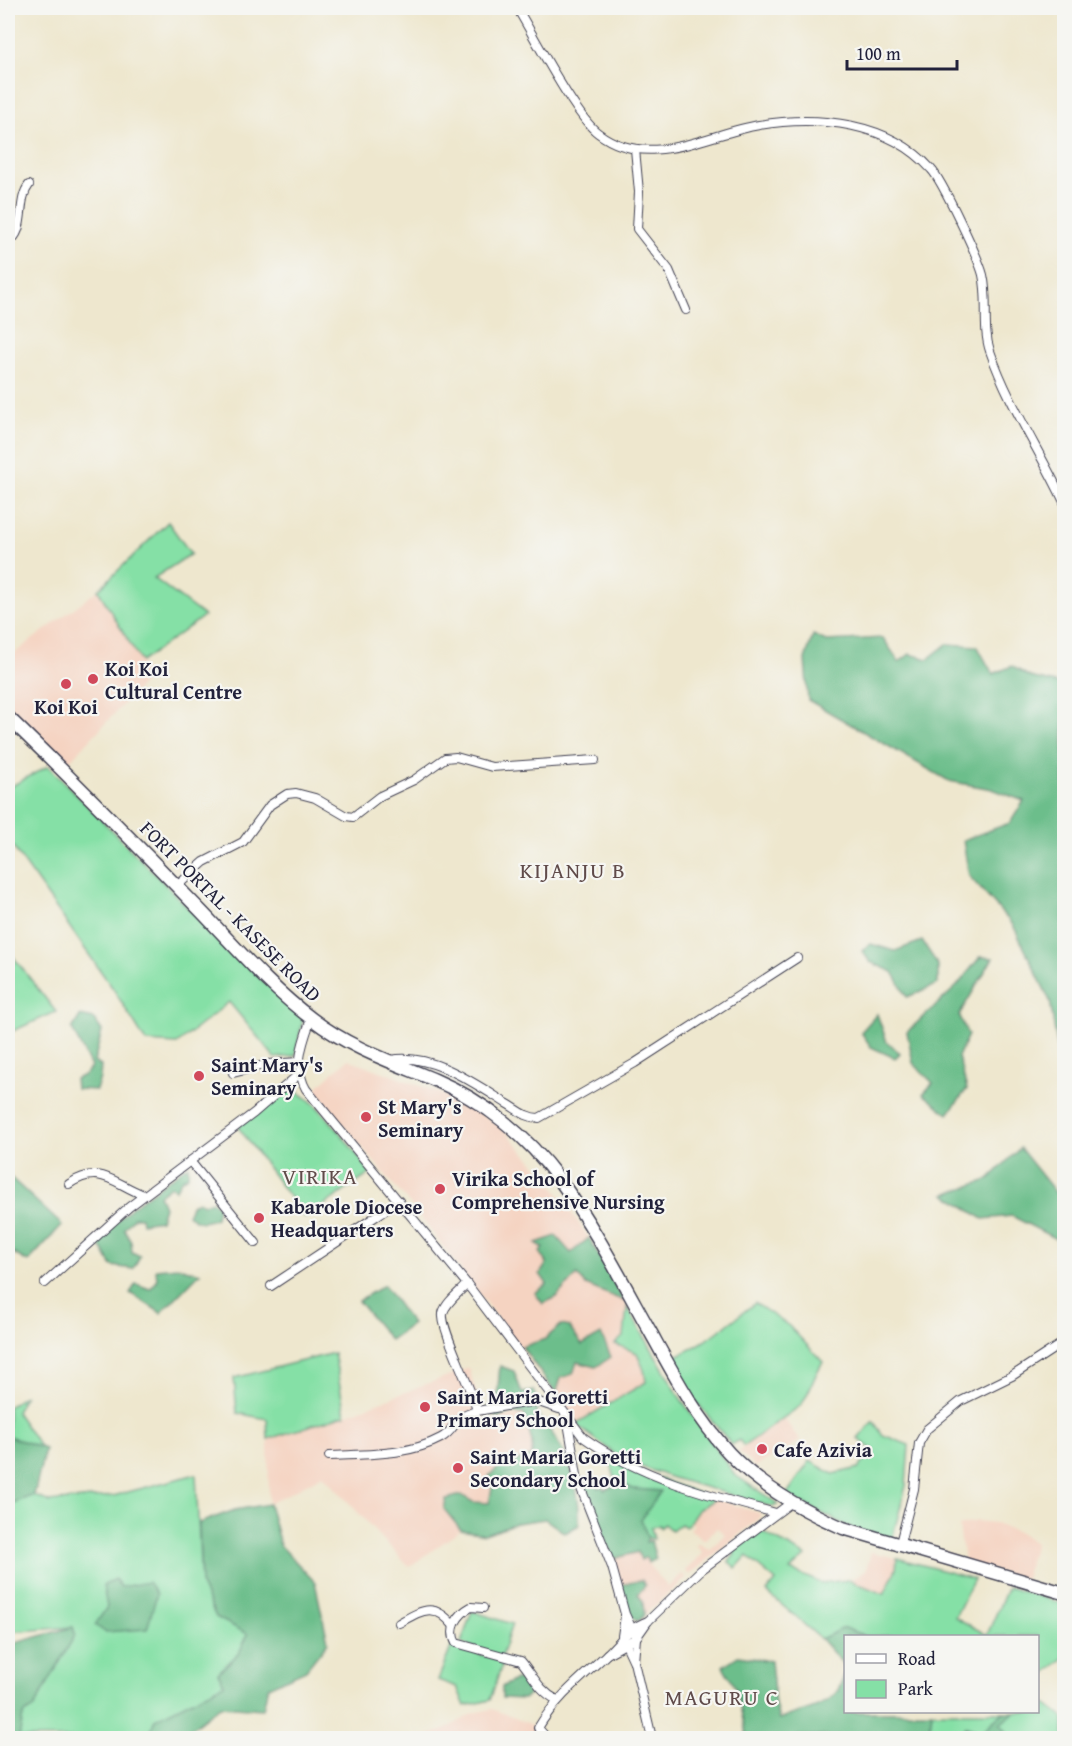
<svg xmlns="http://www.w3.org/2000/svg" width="1072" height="1746" font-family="'Gentium Book Plus',serif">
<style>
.built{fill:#f5d3c1}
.green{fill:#85e0a6;stroke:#548170;stroke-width:1.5}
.forest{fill:#6cbe8b;stroke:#477063;stroke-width:1.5}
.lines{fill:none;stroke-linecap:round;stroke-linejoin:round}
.minor-casing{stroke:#414051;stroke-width:10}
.highway-casing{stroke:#414051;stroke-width:15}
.minor{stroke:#fff;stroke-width:8}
.highway{stroke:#fff;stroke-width:12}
.poi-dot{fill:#d1495b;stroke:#f6f6f2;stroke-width:2}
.labels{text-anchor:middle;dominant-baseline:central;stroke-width:4.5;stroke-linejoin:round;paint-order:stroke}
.poi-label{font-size:20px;font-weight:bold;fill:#22223b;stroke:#f6f6f2;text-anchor:start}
.street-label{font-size:20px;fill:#22223b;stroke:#f6f6f2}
.quarter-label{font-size:22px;letter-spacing:1.5px;fill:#604b4a;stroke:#f6f6f2}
</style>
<rect width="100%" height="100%" fill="#f6f6f2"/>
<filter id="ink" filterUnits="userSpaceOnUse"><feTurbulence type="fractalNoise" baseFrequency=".0167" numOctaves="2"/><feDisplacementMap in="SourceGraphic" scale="12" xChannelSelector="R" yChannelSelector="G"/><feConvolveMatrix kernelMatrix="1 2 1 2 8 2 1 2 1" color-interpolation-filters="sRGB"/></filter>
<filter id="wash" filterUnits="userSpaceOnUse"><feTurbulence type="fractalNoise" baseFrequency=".008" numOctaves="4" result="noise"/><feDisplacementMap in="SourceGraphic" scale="24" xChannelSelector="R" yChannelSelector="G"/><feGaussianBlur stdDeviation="1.35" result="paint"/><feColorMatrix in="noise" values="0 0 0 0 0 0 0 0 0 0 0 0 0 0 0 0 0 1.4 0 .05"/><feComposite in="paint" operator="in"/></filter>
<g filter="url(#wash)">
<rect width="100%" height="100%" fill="#eee7ce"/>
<g class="built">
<polygon points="98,590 149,677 65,766 8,709 8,658"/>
<polygon points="348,1059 458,1100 501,1126 549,1180 589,1238 666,1371 577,1423 419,1215 314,1090"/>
<polygon points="469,1368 487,1432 496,1428 498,1418 524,1414 532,1442 532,1457 492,1488 489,1503 473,1502 461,1495 444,1509 461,1530 409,1567 323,1475 269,1504 268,1439 345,1415"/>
<polygon points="783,1417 800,1441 755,1467 739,1451"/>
<polygon points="715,1499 760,1513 760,1518 689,1575 685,1571 703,1553 697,1546 698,1543 710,1550 725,1534 717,1528 704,1540 690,1529 694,1525 690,1522 699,1509"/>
<polygon points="977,1521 995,1523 1018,1532 1035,1543 1025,1579 964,1562 959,1526"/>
<polygon points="638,1552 646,1557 651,1568 668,1587 682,1574 686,1578 644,1615 641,1605 643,1603 637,1594 645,1586 642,1581 620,1585 613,1559"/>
<polygon points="871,1552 897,1558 896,1569 885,1594 849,1580 866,1571"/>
<polygon points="492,1709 530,1724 540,1738 419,1738 445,1730 473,1713"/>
</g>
<g class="green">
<polygon points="168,522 191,554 154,578 204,616 141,662 98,590"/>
<polygon points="48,766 217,937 303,1019 295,1056 275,1058 229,1002 177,1044 146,1042 114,990 8,840 8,788"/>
<polygon points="8,950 56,1012 8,1033"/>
<path d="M293 1090C320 1100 352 1150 371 1173L305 1218 238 1127 284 1092Z"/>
<path d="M755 1303 789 1326 823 1362C813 1376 811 1392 800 1406L744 1446 739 1440 732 1445 693 1398 671 1358C703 1346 728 1324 755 1303Z"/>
<polygon points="627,1307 681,1399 735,1475 778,1504 773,1507 673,1478 625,1461 579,1427 577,1423 646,1382 644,1370 637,1353 615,1344 624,1336"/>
<polygon points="334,1353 345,1415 268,1439 267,1419 237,1413 234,1378"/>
<polygon points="25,1395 16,1412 41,1448 8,1436 8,1407"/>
<polygon points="873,1421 883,1435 909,1445 906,1486 892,1539 855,1530 786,1495 810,1461 833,1474 859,1468 873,1450 858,1439"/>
<polygon points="613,1461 715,1499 699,1509 686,1527 681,1524 672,1531 664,1524 660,1528 659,1525 651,1528 654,1539 648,1538 641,1520 647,1491 633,1489 621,1483 620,1478 615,1479 611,1464"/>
<polygon points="196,1474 201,1585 216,1617 248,1634 239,1653 218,1673 225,1684 155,1719 148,1738 19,1738 23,1715 33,1709 75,1635 73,1627 8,1632 8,1505 34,1495 49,1502 113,1496"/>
<polygon points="761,1531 806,1556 790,1570 821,1583 849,1580 884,1594 896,1569 897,1558 974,1579 955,1617 987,1635 1008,1587 1064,1604 1064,1658 1039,1678 1038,1683 1038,1636 865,1636 844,1628 821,1639 767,1592 776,1581 747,1556 736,1568 729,1562 735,1554 732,1551"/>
<polygon points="472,1611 512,1624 501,1657 461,1643"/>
<polygon points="452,1645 503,1662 490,1700 465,1706 457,1687 438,1680"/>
<polygon points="1038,1698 1064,1718 1064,1738 1011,1738 1000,1723 1015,1712 1038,1712"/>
<polygon points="932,1712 1004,1712 981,1732 966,1727 958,1738 937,1738 929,1734"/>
</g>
<g class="forest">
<polygon points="813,635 826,641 883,638 899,662 910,654 928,659 947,644 977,646 993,674 1012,666 1030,677 1064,685 1064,1072 1059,1057 1050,1001 1013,925 969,876 963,840 1010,823 1024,801 992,789 949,781 808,700 805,659"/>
<polygon points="922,941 938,965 938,984 907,997 893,972 870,962 862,951 871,944 895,951"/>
<polygon points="980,957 993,958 959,1015 968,1035 958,1057 967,1089 948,1114 923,1094 933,1083 913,1063 907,1032 957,986"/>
<polygon points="877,1014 887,1042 900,1053 895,1058 871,1047 861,1032"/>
<polygon points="80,1016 94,1019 102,1031 94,1062 101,1066 100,1078 96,1090 76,1089 75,1079 85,1075 91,1067 72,1029"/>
<polygon points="1020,1148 1064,1203 1064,1235 1058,1240 1012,1216 983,1219 945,1194 988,1180"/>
<polygon points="188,1165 188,1176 182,1179 175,1190 171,1186 159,1195 164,1207 160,1220 142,1223 141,1217 134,1217 124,1229 131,1241 132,1252 140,1256 133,1269 112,1266 101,1247 92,1245 131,1208"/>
<polygon points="8,1175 62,1225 28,1262 8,1250"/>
<path d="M198 1201 204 1204 212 1201 218 1206 216 1218C204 1223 197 1224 188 1214L191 1205Z"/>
<polygon points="556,1236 571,1253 589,1238 624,1301 586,1285 577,1275 556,1297 543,1304 535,1293 547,1284 540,1274 547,1263 540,1252 544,1248 536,1243"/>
<polygon points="178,1267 200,1273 161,1313 130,1293 136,1284 150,1289 157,1281 156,1269"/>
<polygon points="384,1285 412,1324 390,1340 358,1301"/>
<polygon points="561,1325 569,1327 582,1345 601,1334 611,1357 596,1367 577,1362 573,1374 561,1378 556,1394 522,1347 545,1339"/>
<path d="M500 1366 514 1371 522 1393 534 1391 539 1403 536 1412C565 1446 581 1481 579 1525L565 1533 545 1519 516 1523 485 1534 461 1530 444 1509 446 1499 461 1495 473 1502 489 1503 492 1488 489 1476 499 1467 532 1456V1442L524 1414 509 1413 498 1418 486 1409 497 1398Z"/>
<polygon points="8,1436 45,1449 34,1495 8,1505"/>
<polygon points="585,1482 596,1484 598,1488 603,1487 604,1490 621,1483 633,1489 661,1491 641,1520 648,1538 646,1542 651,1541 656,1559 648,1563 646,1557 641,1560 638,1552 613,1559 589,1505"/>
<polygon points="269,1504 280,1545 315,1582 328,1642 306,1670 268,1687 263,1709 220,1706 179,1738 148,1738 155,1719 224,1684 218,1673 239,1653 248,1634 216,1617 201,1585 199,1523 235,1510"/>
<polygon points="115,1579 121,1587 148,1582 157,1594 147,1629 105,1632 95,1625 107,1607 103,1586"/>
<path d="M642 1580 645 1586 638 1594 643 1602 644 1615 639 1621C624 1619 623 1598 620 1585Z"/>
<polygon points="73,1627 75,1635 33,1709 23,1715 19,1738 8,1738 8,1645"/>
<polygon points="844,1628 865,1636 846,1636 845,1666 821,1639"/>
<path d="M738 1656 771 1661 775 1704 779 1720C809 1706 837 1710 845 1672L846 1712H932L929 1734 937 1738 797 1736V1738H747L736 1689 723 1666Z"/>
<polygon points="514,1680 527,1680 535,1689 524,1699 502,1698 502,1687"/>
<polygon points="1004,1712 1015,1712 1000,1724 1011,1738 958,1738 966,1727 981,1732"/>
</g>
</g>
<g filter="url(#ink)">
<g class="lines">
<defs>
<g id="minor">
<path d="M517 8C534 36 575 116 598 133 648 171 706 134 759 125 818 115 889 122 931 169 942 180 979 259 983 275 989 300 982 327 990 351 1009 405 1040 451 1064 502"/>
<polyline points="1061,8 1064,13"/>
<polyline points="635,149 639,192 637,229 669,270 686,310"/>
<path d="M8 242C27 232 16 201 29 185"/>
<polyline points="177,886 204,862 243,842 270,805 287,794 296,793 315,798 346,816 353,817 380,796 414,780 445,758 456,757 492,767 595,760"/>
<path d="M311 1019C303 1042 293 1066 306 1089L467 1284 583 1437C639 1477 710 1496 776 1513"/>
<path d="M391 1060C430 1052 474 1083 506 1103 517 1109 526 1118 539 1118L635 1063 797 958"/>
<polyline points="233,1073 268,1064 299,1062"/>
<polyline points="190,1161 256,1243"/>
<path d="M69 1184C101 1163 114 1184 144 1195"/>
<polyline points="45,1283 129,1207 254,1113 299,1074"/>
<polyline points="271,1286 399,1201"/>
<polyline points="477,1411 536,1401 559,1409"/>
<polyline points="567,1417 578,1481 612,1567 625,1614 636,1638 634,1662"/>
<path d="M329 1456C365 1454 408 1456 441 1438 457 1429 452 1417 477 1411 472 1389 440 1328 443 1313 446 1302 460 1292 467 1284"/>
<polyline points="899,1547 914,1489 919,1443 927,1429 961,1401 1012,1376 1064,1342"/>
<path d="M483 1608 471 1607C458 1614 448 1629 456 1643L521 1661C533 1675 539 1691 557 1700"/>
<polyline points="625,1616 622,1636 634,1662 652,1738"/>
<path d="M399 1623C424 1609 434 1602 454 1626"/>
<polyline points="607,1654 636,1638 648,1621 701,1570 792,1502"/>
<path d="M547 1738 538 1728C556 1698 580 1679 605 1656 620 1642 628 1628 648 1621"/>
</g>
<path id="highway" d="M8 717C72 779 135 843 197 907 234 945 269 987 312 1019 350 1048 392 1062 435 1080 484 1101 527 1136 559 1179 595 1228 622 1281 651 1333 674 1375 696 1417 729 1453 760 1486 802 1510 843 1528L1064 1593"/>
</defs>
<use href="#minor" class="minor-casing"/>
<use href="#highway" class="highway-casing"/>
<use href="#minor" class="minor"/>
<use href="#highway" class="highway"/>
</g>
</g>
<g class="poi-dot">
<circle cx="93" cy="679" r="6"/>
<circle cx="66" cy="684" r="6"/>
<circle cx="199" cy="1076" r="6"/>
<circle cx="366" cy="1117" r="6"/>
<circle cx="440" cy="1189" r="6"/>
<circle cx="259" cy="1218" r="6"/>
<circle cx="425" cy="1407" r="6"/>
<circle cx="762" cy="1449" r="6"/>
<circle cx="458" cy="1468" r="6"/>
</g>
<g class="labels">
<g class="poi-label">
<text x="105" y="668">Koi Koi<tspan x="105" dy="23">Cultural Centre</tspan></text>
<text x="66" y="706" text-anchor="middle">Koi Koi</text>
<text x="211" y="1064">Saint Mary's<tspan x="211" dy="23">Seminary</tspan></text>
<text x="378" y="1106">St Mary's<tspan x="378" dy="23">Seminary</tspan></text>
<text x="452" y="1178">Virika School of<tspan x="452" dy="23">Comprehensive Nursing</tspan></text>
<text x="271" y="1206">Kabarole Diocese<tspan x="271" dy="23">Headquarters</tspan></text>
<text x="437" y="1396">Saint Maria Goretti<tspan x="437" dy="23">Primary School</tspan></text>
<text x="774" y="1449">Cafe Azivia</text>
<text x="470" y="1456">Saint Maria Goretti<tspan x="470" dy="23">Secondary School</tspan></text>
</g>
<g class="street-label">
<text transform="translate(231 911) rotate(45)">FORT PORTAL - KASESE ROAD</text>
</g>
<g class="quarter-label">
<text x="573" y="870">KIJANJU B</text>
<text x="320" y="1176">VIRIKA</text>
<text x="722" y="1697">MAGURU C</text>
</g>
</g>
<rect width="1072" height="1746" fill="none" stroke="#f6f6f2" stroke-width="30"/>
<rect x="844" y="1635" width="195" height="78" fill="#f6f6f2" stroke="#a1a1a9" stroke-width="1.5"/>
<rect x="856" y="1654" width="30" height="9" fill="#ffffff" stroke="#a1a1a9" stroke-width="1.5"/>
<text x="898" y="1665" font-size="18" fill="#22223b">Road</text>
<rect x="856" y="1680" width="30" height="18" fill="#85e0a6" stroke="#a1a1a9" stroke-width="1.5"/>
<text x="898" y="1695" font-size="18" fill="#22223b">Park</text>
<path d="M847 60v9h110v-9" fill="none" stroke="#22223b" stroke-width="3"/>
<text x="856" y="60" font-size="18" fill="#22223b" stroke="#f6f6f2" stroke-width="4.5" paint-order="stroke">100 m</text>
</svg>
